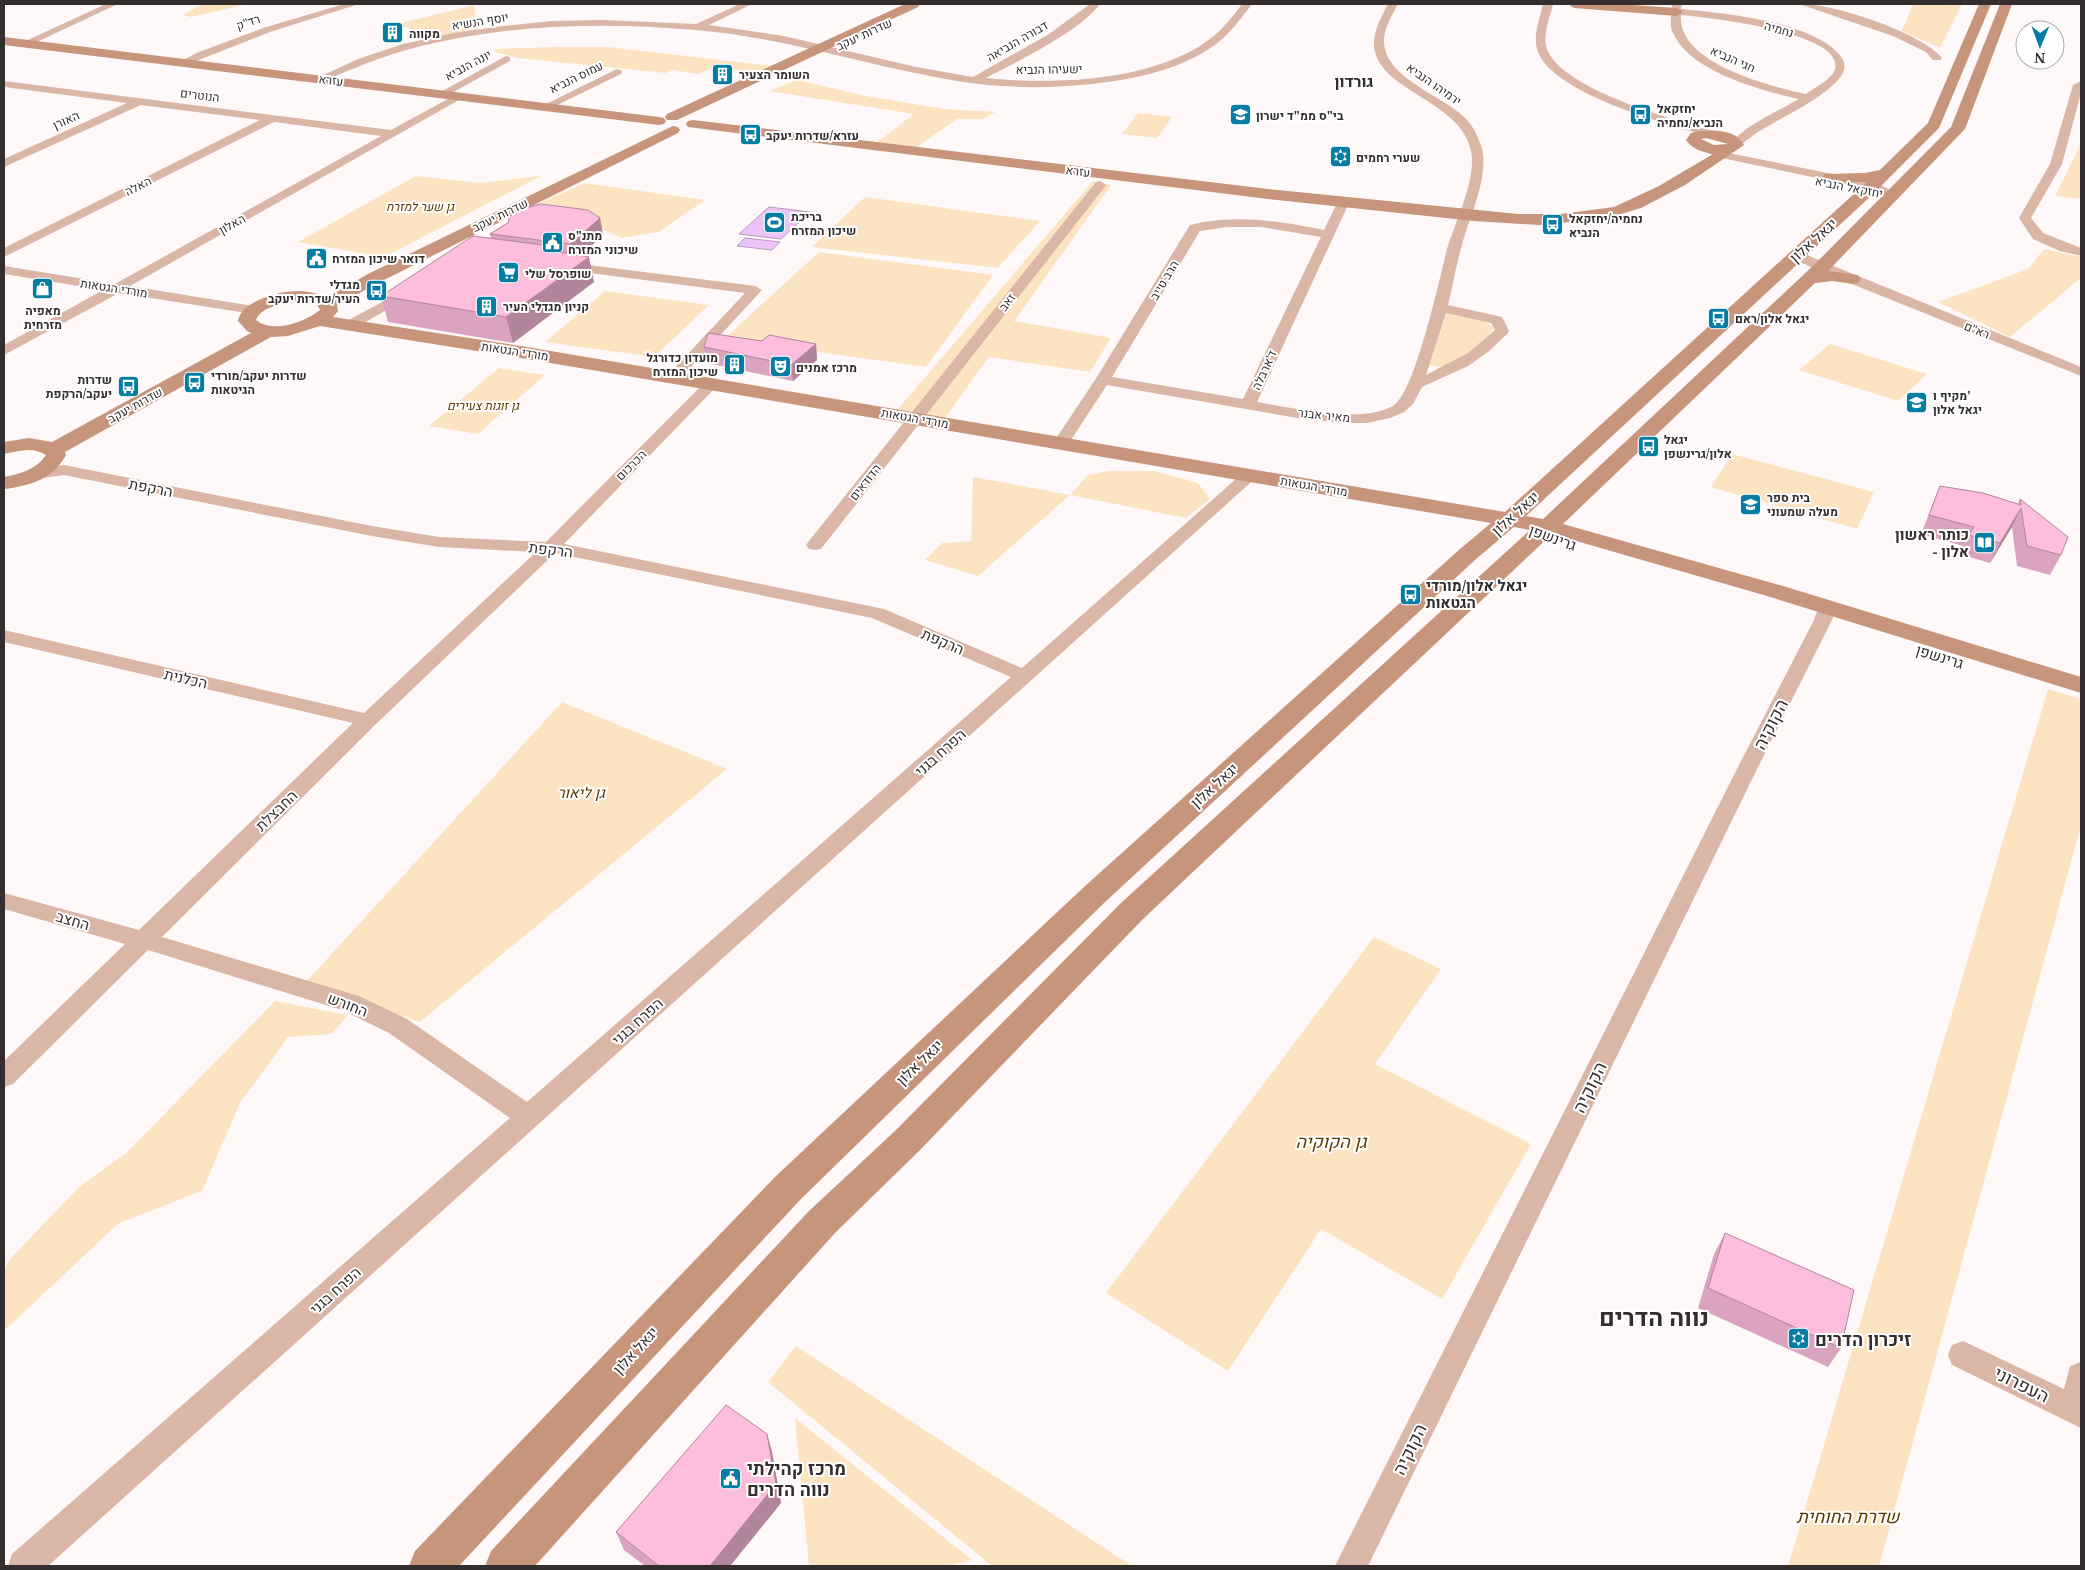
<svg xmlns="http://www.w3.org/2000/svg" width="2085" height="1570" font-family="'Noto Serif',Heebo,serif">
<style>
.green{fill:#fce4c3}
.water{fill:#ecc4f9;stroke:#b597bc}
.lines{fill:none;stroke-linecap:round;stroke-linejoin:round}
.street{fill:#d9b6a6;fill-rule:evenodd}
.secondary{fill:#c7947c;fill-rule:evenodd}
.wall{fill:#daa3bf}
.shaded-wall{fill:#b1859b}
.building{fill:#fdbede;stroke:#b1859b}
.labels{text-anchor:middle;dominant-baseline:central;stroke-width:4;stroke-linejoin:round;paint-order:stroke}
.far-street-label{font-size:12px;fill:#352e2f;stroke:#fff}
.far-poi-label{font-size:12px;font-weight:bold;fill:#352e2f;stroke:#fff;text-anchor:start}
.far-park-label{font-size:12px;font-style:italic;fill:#593900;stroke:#fff}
.street-label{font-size:15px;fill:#352e2f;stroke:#fff}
.poi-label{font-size:15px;font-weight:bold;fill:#352e2f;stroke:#fff;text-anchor:end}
.park-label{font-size:15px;font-style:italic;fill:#593900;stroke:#fff}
.far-district-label{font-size:16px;font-weight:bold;fill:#352e2f;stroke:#fff}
.near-street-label{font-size:18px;fill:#352e2f;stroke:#fff}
.near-park-label{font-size:18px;font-style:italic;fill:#593900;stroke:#fff}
.near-poi-label{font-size:18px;font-weight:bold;fill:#352e2f;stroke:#fff;text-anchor:start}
.near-district-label{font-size:24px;font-weight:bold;fill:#352e2f;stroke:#fff}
</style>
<rect width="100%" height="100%" fill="#fff8f8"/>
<g class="green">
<polygon points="202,4 248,4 191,17 183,15"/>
<polygon points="1913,4 1962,4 1940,48 1902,31"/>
<polygon points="474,5 478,30 436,38 397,24"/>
<polygon points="554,47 607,47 772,66 759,73 714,67 699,74 672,70 666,73 517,58 495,52 496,49"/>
<polygon points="797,80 866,96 944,109 995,112 983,119 957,119 917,147 876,143 914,114 769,91"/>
<polygon points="1138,113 1172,117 1157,138 1122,134"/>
<polygon points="2081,143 2081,199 2055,196"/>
<polygon points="416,176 480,183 541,176 384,257 298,242"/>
<polygon points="1093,181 1111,185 1014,321 1111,338 1090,372 989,357 945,418 897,410"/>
<polygon points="584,183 705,200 659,232 621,238 597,227 518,213"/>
<polygon points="865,197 1040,221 998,268 812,247"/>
<polygon points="2044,249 2081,257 2081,278 2010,337 1938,302 2028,269"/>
<polygon points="819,252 993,275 926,367 724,339"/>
<polygon points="605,291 709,305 654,357 545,342"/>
<polygon points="1447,312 1485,321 1494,329 1474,349 1448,368 1429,365"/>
<polygon points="1830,344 1927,374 1898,401 1799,370"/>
<polygon points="499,368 545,375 478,434 429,426"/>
<polygon points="1732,454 1874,492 1857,529 1711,487"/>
<polygon points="1109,471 1154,471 1198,483 1210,499 1186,518 1070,495 978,576 925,560 942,543 971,541 973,477 1070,495 1088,475"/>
<polygon points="2048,689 2081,699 2081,825 1879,1566 1788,1566"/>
<polygon points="562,702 727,769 420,1022 305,983"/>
<polygon points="1374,937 1441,969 1375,1064 1531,1144 1442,1299 1321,1229 1228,1371 1106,1293"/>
<polygon points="275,1001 348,1015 332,1034 288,1037 240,1103 202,1191 119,1223 4,1331 4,1270 11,1258 79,1187 126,1153"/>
<polygon points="796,1346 1132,1566 992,1566 768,1382"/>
<polygon points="795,1418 972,1560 948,1566 809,1566"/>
</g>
<g class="water">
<polygon points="769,207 810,212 781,239 739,234"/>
<polygon points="745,238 780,242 772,250 737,246"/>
</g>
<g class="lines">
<g class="street">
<polygon points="106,4 118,4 28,46 20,46 19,44"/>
<polygon points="344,4 359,4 270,32 186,65 178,65 177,63 199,52 263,28"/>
<path d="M740 4H752L709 25 784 36 916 67 973 77 1049 34 1090 4H1100C1081 31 1016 62 986 78 1054 85 1159 82 1215 35 1225 26 1234 15 1242 4H1252C1242 17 1232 31 1220 41 1189 66 1146 77 1107 82 1058 89 1006 89 957 81 869 67 784 37 695 30 600 22 502 24 410 49 380 57 352 69 324 81H316L315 79 358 59 403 44 454 33 503 26 552 21 602 20 696 24Z"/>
<path d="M1388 4H1398C1392 15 1383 30 1384 43 1386 78 1441 95 1463 116 1472 124 1479 137 1482 149 1489 177 1469 218 1462 245 1456 265 1453 285 1448 305L1502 317 1509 331 1507 334 1488 352 1468 366 1422 387 1413 404 1404 412 1390 418 1367 423H1346L1303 419 1107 385 1067 446H1055L1053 443 1095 380 1190 225C1236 214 1279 221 1324 230L1337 203 1343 199 1349 203 1257 402C1292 408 1364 425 1394 405 1415 391 1439 281 1446 253 1454 223 1477 181 1471 151 1461 99 1374 91 1374 43 1374 30 1382 15 1388 4ZM1227 227H1261L1321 237 1243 399 1112 377 1200 231ZM1446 313 1491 323 1495 330 1468 353 1426 375Z"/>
<path d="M1543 4H1553C1550 18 1542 35 1547 49 1562 90 1678 121 1717 132L1719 134 1717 136H1709C1669 125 1549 93 1537 49 1533 34 1540 18 1543 4Z"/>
<path d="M1672 4H1682L1681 9C1723 13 1808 21 1838 53 1846 61 1847 69 1839 79 1814 107 1769 120 1741 145H1733L1731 143C1746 125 1778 111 1799 99 1760 90 1689 72 1672 31 1669 23 1672 12 1672 4ZM1681 15C1704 17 1845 32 1835 69 1832 79 1814 88 1806 94 1769 86 1677 63 1681 15Z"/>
<path d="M1799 4C1830 2 1923 33 1942 58L1941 60H1933L1926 52 1893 36Z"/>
<polygon points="506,56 510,57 510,61 446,96 438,96 437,94"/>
<polygon points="617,69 621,70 622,72 621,74 551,108 547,109 542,106"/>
<polygon points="4,81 391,130 457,94 461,93 466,96 130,286 253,306 260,310 258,313 253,314 119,293 4,355 4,345 103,290 4,274 4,266 115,284 381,136 274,122 4,257 4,248 260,120 141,105 4,167 4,159 127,103 4,87"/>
<polygon points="2081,81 2081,93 2062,164 2031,218 2043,233 2081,248 2081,256 2060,251 2033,239 2019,218 2050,164 2073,85"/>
<polygon points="1702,143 1724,152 1877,183 1899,195 1893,199 1869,189 1717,157 1698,148 1696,146"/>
<polygon points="1100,181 1106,185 1104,188 821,549 815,550 809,549 806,545 809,541 1096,182"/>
<polygon points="1797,251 2081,367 2081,376 1817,270 1792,258 1790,255"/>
<polygon points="564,262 755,286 762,290 678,381 668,381 665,378 668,375 745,293 559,269 557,266"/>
<polygon points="408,288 415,292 413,295 355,328 345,328 343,325 345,322"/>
<path d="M711 379 716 381 719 384 716 387 564 544 884 609 1022 668 1245 471H1257L1259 475 48 1566H8L12 1554 510 1118 389 1033 342 1010 148 950 13 1084 4 1087V1061L125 944 4 909V893L139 930 353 723 4 642V630L364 713 536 552 439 547 372 536 64 475 36 479 30 478 28 474 30 470 64 465 372 526 439 537 546 542 706 381ZM555 553 872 618 1011 677 527 1102 407 1019 359 996 162 937 375 725Z"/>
<polygon points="1827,601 1834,603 1836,607 1832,620 1758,767 1368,1566 1335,1566 1738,767 1814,620 1820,603"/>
<polygon points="1963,1341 2064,1389 2070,1366 2081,1362 2081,1428 1952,1365 1948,1355 1952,1345"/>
</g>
<g class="secondary">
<polygon points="905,4 920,4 918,7 677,120 667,120 665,117 667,114"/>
<polygon points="1568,4 1618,4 1677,8 1683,12 1677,16 1574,8"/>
<path d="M1979 4H1991L1939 128 1872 195 1526 516 1543 519 1816 263 1951 127 2000 4H2012L1965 129 1828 271 1858 275 1861 279 1858 283 1852 284 1833 281 1815 283 1563 524 1783 586 2081 677V693L1767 596 1552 534 1143 919 919 1151 835 1233 535 1566H485L491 1551 809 1211 895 1131 1121 903 1530 530 1514 527 1476 559 1104 903 801 1199 459 1566H409L415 1551 775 1177 1084 887 1460 549 1491 523 527 359 320 326 288 336 271 337 65 452 66 455C53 479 30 486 4 489V477C20 474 37 469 46 455 33 446 18 451 4 454V442L29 438 52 442 251 333 247 331 238 321C242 300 282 290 301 291 310 291 320 296 328 295 334 295 362 277 370 273L673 126 678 127 680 130 678 133 382 281 337 305 338 311 333 317 527 347 1505 512 1867 182H1830L1825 180 1822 177 1825 174 1865 173 1880 170 1928 123ZM300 301 317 304 320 310C305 322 273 334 256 320 262 305 287 303 300 301Z"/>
<polygon points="4,37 659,117 664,118 666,121 664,124 659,125 4,45"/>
<path d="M693 120 1268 189 1518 214H1561L1614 207 1659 186 1713 154C1702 152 1692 149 1686 140L1691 133C1707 129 1736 128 1744 145L1685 185 1641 208 1604 219 1539 225 1474 221 1268 199 688 127 686 124 688 121ZM1706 138 1728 144 1714 145 1701 139Z"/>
</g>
</g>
<g class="wall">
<polygon points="600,218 603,235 581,256 594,282 513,343 388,322 381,296 491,239 490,234 509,222"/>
<polygon points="762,341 816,344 817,360 793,381 707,363 704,347"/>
<polygon points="1940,486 2018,504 2020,499 2061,555 2050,575 2017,566 2012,527 1990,563 1959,554 1963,546 1921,534"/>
<polygon points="1725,1233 1841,1348 1828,1367 1698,1308 1714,1254"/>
<polygon points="767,1434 772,1452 781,1503 730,1566 645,1566 624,1550 616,1532"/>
</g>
<g class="shaded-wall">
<polygon points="600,218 603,235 575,261 571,244"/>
<polygon points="558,247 563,272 553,251"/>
<polygon points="589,257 594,282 513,343 506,317"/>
<polygon points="816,344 817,360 793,381 791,365"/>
<polygon points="2021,508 2012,527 1990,563 2000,543"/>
<polygon points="767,1434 772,1452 781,1503 730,1566 710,1566"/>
</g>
<g class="building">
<polygon points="541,204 588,210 600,218 571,244 490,234 509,222 508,217 529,207"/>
<polygon points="473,236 558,247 553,251 589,257 506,317 381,296"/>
<polygon points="708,333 762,341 769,335 816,344 791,365 704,347"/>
<polygon points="1940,486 1983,493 2021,505 2020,499 2068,537 2061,555 2027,546 2021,508 2000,543 1968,535 1974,527 1929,515"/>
<polygon points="1725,1233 1854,1290 1841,1348 1708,1288"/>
<polygon points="726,1405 767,1434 776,1484 710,1566 659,1566 616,1532"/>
</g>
<defs>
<symbol id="building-square" viewBox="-11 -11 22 22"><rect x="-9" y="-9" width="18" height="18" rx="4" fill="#047da4" stroke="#fff"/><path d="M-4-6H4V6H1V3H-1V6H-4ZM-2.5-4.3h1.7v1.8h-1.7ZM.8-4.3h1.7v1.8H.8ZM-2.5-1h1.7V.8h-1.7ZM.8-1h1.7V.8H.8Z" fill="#fff"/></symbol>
<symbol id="school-square" viewBox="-11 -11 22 22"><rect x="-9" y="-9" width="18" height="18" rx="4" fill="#047da4" stroke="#fff"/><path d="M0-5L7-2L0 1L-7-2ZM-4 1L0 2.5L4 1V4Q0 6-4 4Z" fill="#fff"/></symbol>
<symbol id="bus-square" viewBox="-11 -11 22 22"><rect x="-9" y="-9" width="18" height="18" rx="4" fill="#047da4" stroke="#fff"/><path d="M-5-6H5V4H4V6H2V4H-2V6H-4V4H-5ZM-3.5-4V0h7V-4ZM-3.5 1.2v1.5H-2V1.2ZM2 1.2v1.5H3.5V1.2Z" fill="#fff"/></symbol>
<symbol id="synagogue-square" viewBox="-11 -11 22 22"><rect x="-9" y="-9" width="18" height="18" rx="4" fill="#047da4" stroke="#fff"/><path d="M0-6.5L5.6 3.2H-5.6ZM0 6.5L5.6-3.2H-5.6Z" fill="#fff"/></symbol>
<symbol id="stadium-square" viewBox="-11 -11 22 22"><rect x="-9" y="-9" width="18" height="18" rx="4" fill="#047da4" stroke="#fff"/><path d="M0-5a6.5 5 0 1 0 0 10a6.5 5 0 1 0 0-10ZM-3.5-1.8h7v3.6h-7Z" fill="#fff"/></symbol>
<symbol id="civic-square" viewBox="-11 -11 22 22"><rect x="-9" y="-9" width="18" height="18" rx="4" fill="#047da4" stroke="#fff"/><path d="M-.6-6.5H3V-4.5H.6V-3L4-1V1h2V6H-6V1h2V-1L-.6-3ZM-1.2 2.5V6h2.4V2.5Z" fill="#fff"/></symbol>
<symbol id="supermarket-square" viewBox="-11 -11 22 22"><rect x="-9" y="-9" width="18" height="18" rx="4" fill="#047da4" stroke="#fff"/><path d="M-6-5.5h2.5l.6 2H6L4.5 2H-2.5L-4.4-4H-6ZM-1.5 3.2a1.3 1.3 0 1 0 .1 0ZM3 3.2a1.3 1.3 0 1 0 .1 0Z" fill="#fff"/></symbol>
<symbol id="shop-square" viewBox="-11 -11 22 22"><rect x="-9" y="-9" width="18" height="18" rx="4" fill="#047da4" stroke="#fff"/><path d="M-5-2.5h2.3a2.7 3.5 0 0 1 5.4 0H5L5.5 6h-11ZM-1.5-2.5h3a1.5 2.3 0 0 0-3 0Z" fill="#fff"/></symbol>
<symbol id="theatre-square" viewBox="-11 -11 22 22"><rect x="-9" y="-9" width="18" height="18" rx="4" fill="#047da4" stroke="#fff"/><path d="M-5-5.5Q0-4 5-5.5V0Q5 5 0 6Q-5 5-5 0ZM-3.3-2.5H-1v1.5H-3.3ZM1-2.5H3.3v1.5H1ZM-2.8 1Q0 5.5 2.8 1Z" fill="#fff"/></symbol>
<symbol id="library-square" viewBox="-11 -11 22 22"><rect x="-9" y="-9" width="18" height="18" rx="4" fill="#047da4" stroke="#fff"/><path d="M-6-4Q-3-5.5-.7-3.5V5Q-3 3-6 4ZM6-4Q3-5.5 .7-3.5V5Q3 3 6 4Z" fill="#fff"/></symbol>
</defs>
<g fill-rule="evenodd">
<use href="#building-square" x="380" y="20" width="25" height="25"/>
<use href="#building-square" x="710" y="62" width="25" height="25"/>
<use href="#school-square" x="1228" y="102" width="25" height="25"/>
<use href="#bus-square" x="1628" y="102" width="25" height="25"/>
<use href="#bus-square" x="738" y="122" width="25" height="25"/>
<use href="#synagogue-square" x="1328" y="144" width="25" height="25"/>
<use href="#stadium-square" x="762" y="210" width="25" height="25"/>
<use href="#bus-square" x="1540" y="212" width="25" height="25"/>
<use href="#civic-square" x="540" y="230" width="25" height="25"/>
<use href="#civic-square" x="304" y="246" width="25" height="25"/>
<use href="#supermarket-square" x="496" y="260" width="25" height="25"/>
<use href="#shop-square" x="30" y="276" width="25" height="25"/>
<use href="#bus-square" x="364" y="278" width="25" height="25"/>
<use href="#building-square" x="474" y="294" width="25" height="25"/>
<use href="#bus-square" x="1706" y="306" width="25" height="25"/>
<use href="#building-square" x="722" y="352" width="25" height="25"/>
<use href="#theatre-square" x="768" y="354" width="25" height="25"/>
<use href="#bus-square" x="182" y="370" width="25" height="25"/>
<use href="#bus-square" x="116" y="374" width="25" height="25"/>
<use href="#school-square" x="1904" y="390" width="25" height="25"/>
<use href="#bus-square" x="1636" y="434" width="25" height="25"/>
<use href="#school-square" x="1738" y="492" width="25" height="25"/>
<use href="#library-square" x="1972" y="530" width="25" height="25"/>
<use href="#bus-square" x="1398" y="582" width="25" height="25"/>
<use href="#synagogue-square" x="1786" y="1326" width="25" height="25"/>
<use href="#civic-square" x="718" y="1466" width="25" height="25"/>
</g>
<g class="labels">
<g class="far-street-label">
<text transform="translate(480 21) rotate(-9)">יוסף הנשיא</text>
<text transform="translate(248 22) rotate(-19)">רד"ק</text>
<text transform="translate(1779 29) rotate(16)">נחמיה</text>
<text transform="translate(864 34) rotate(-25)">שדרות יעקב</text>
<text transform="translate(1017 41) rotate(-30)">דבורה הנביאה</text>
<text transform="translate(1733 59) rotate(24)">חגי הנביא</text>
<text transform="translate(468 65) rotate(-28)">יונה הנביא</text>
<text transform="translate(1049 69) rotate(-1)">ישעיהו הנביא</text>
<text transform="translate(576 77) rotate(-26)">עמוס הנביא</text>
<text transform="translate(331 80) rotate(7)">עזרא</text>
<text transform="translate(1434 84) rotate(35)">ירמיהו הנביא</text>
<text transform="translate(200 95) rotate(7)">הנוטרים</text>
<text transform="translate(66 120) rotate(-24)">האורן</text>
<text transform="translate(1078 171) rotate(7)">עזרא</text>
<text transform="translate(138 186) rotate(-27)">האלה</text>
<text transform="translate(1849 187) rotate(11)">יחזקאל הנביא</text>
<text transform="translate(500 215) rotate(-26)">שדרות יעקב</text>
<text transform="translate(232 224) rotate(-29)">האלון</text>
<text transform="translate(1164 280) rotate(-59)">הרב טייב</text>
<text transform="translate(114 288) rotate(9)">מורדי הגטאות</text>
<text transform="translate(1007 302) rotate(-52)">זאב</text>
<text transform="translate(1977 330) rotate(22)">רא"ם</text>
<text transform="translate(515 351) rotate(9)">מורדי הגטאות</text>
<text transform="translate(1264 370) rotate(-65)">ד'ארבלה</text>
<text transform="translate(135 405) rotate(-29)">שדרות יעקב</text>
<text transform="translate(1324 415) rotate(6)">מאיר אבנר</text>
<text transform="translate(915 418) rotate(10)">מורדי הגטאות</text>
<text transform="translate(631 465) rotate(-45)">הכרכום</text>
<text transform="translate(865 482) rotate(-52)">הדודאים</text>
<text transform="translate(1314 486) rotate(10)">מורדי הגטאות</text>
</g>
<g class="far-poi-label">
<text x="409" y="33">מקווה</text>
<text x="739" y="74">השומר הצעיר</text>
<text x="1657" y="108">יחזקאל<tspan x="1657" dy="14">הנביא/נחמיה</tspan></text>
<text x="1256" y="115">בי"ס ממ"ד ישרון</text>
<text x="766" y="135">עזרא/שדרות יעקב</text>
<text x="1356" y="157">שערי רחמים</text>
<text x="791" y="216">בריכת<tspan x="791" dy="14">שיכון המזרח</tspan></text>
<text x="1569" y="218">נחמיה/יחזקאל<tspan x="1569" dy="14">הנביא</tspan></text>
<text x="568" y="235">מתנ"ס<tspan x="568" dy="14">שיכוני המזרח</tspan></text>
<text x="332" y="258">דואר שיכון המזרח</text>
<text x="525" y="273">שופרסל שלי</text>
<text x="360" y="284" text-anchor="end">מגדלי<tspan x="360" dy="14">העיר/שדרות יעקב</tspan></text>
<text x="503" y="306">קניון מגדלי העיר</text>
<text x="43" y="310" text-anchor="middle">מאפיה<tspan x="43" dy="14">מזרחית</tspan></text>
<text x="1735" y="318">יגאל אלון/ראם</text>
<text x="718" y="357" text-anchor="end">מועדון כדורגל<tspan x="718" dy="14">שיכון המזרח</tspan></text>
<text x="796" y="367">מרכז אמנים</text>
<text x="211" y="375">שדרות יעקב/מורדי<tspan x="211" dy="14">הגיטאות</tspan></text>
<text x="112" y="379" text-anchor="end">שדרות<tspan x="112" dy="14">יעקב/הרקפת</tspan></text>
<text x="1933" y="395">מקיף ו'<tspan x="1933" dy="14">יגאל אלון</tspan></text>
<text x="1664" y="439">יגאל<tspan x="1664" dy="14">אלון/גרינשפן</tspan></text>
<text x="1767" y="497">בית ספר<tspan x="1767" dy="14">מעלה שמעוני</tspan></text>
</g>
<g class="far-park-label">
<text x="420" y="206">גן שער למזרח</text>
<text x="483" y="405">גן זוגות צעירים</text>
</g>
<g class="street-label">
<text transform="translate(1813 240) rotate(-42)">יגאל אלון</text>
<text transform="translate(151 487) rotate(11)">הרקפת</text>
<text transform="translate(1515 513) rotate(-42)">יגאל אלון</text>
<text transform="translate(1553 537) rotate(20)">גרינשפן</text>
<text transform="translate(551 549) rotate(7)">הרקפת</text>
<text transform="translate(943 641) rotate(23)">הרקפת</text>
<text transform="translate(1940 656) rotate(17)">גרינשפן</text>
<text transform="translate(186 678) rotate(13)">הכלנית</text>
<text transform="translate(940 752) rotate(-42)">הפרח בגני</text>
<text transform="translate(1214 785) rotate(-42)">יגאל אלון</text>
<text transform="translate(276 810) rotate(-44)">החבצלת</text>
<text transform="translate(73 920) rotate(16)">החצב</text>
<text transform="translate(348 1004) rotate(21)">החורש</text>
<text transform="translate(637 1021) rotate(-42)">הפרח בגני</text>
<text transform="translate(919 1062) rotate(-44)">יגאל אלון</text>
<text transform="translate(335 1290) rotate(-42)">הפרח בגני</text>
<text transform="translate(635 1350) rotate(-47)">יגאל אלון</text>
</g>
<g class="poi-label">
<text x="1969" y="534">כותר ראשון<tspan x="1969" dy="17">- אלון</tspan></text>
<text x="1426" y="585" text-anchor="start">יגאל אלון/מורדי<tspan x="1426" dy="17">הגטאות</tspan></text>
</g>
<g class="park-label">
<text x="581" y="792">גן ליאור</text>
</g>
<g class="far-district-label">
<text x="1354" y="81">גורדון</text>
</g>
<g class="near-street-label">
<text transform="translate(1770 724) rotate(-63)">הקוקיה</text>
<text transform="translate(1589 1087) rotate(-64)">הקוקיה</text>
<text transform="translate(2022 1384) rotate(26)">העפרוני</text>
<text transform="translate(1409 1449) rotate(-64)">הקוקיה</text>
</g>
<g class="near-park-label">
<text x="1331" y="1141">גן הקוקיה</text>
<text x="1848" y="1516">שדרת החוחית</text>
</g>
<g class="near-poi-label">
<text x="1815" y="1339">זיכרון הדרים</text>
<text x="747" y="1468">מרכז קהילתי<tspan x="747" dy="21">נווה הדרים</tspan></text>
</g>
<g class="near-district-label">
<text x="1654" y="1316">נווה הדרים</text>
</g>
</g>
<rect width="2085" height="1570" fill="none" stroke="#352e2f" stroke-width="10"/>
<g transform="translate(2040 45) rotate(181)"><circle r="24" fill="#ffffff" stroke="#aeabac"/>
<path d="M0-4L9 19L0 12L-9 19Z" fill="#047da4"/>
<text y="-8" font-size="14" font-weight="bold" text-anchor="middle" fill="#352e2f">N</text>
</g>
</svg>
